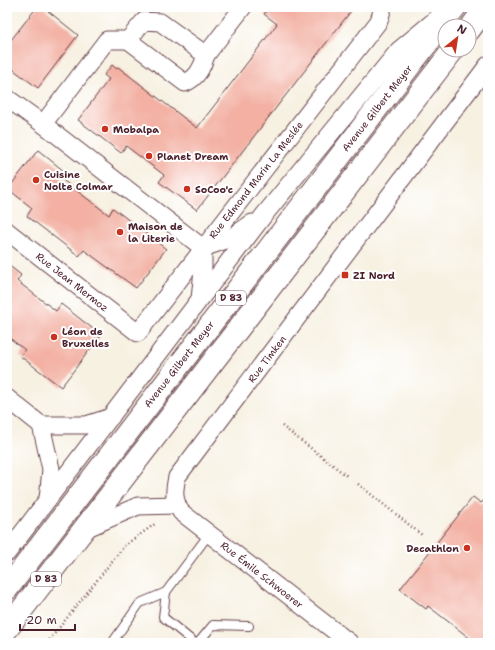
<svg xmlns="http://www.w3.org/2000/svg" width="495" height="650" font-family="'Shantell Sans',sans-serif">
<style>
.building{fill:#f3b0a3}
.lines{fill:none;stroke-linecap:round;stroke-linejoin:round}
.service-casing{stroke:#643e46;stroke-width:10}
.minor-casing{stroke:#643e46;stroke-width:19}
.primary-casing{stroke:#643e46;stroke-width:24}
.path{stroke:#643e46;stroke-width:2.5;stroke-dasharray:1 3;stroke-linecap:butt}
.service{stroke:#fff;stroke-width:8}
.minor{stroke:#fff;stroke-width:17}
.primary{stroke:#fff;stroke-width:22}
.poi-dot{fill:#c8321e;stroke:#fff;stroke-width:1.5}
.labels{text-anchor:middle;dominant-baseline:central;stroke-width:4;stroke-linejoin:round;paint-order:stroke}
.shield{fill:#fff;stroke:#80626b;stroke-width:1}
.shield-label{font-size:9px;font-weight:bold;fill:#4a1f2b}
.street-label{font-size:10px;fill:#4a1f2b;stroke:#fff}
.poi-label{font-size:10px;font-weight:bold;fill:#4a1f2b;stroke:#fff;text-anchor:start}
</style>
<rect width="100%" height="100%" fill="#fff"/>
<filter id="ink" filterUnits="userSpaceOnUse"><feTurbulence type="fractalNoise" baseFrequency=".025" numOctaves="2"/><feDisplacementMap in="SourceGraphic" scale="8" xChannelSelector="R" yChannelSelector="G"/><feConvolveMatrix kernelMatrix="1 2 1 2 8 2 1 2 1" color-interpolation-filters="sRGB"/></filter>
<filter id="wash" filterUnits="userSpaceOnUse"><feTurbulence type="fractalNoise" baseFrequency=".012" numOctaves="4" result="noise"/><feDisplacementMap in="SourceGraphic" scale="16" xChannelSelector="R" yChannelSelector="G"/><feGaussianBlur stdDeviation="0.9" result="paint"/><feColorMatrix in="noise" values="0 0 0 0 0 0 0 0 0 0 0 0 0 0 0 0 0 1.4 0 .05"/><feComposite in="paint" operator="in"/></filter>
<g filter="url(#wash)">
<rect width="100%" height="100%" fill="#f7f1e2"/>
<g id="blocks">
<g class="building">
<polygon points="37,7 43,7 78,35 38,88 7,65 7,45"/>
<polygon points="269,7 354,7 197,210 159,182 164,175 126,146 121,153 78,120 109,79 104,75 112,65 117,69 118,67 197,128 277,24 264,14"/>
<polygon points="38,150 65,172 60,178 109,215 113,208 166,249 136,288 84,250 79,256 27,216 32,208 8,189"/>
<polygon points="7,264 21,275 17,281 56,311 61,304 101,335 61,387 20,356 25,350 7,336"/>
<polygon points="473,497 481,503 483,501 488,504 488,643 476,643 428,606 426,609 400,589"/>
</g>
</g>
</g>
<g filter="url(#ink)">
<use href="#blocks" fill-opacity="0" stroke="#643e46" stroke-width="1"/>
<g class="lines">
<defs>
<g id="service">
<polyline points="166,592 163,617 195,643"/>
<polyline points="112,643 140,603 166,592 209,534"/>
<polyline points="198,643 213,625 249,626"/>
</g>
<g id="minor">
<path d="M128 40 185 83C197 78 202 68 206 55"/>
<polyline points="7,98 43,124 203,248"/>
<polyline points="43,124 107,40 128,40 144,21 160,22 206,55 243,7"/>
<polyline points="7,231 138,333 379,21 383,7"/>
<polyline points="203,248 229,239 252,223"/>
<polyline points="200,299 203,270 203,248"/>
<polyline points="7,398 41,425"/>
<polyline points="41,425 51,469 48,499"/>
<polyline points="41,425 86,425 111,417"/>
<polyline points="85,529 138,506 177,505"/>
<polyline points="7,553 264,215 399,50 441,15"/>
<path d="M350 643 181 512C173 499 174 491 177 477L488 65"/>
</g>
<g id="primary">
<polyline points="469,30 486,7"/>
<polyline points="7,589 455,7"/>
<polyline points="7,629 453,50"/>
</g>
</defs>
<use href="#service" class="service-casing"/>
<use href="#minor" class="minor-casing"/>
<use href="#primary" class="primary-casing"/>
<g class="path">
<polyline points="282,426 347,476"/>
<polyline points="358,484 422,535"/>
<polyline points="47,643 125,545 155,524"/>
</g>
<use href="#service" class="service"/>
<use href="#minor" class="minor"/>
<use href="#primary" class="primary"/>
</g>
</g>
<g class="poi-dot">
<circle cx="105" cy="129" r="4"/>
<circle cx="149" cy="156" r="4"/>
<circle cx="36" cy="180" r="4"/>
<circle cx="187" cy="189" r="4"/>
<circle cx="120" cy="232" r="4"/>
<rect x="341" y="271" width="8" height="8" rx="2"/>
<circle cx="54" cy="337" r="4"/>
<circle cx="467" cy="548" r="4"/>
</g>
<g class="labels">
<g class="shield">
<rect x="216" y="291" width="30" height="14" rx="3"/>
<rect x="31" y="572" width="30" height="14" rx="3"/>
</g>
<g class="shield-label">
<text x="231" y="298">D 83</text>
<text x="46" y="579">D 83</text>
</g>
<g class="street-label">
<text transform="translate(377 108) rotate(-52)">Avenue Gilbert Meyer</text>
<text transform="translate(256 180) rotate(-52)">Rue Edmond Marin La Meslée</text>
<text transform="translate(72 282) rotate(38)">Rue Jean Mermoz</text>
<text transform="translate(267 359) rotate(-53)">Rue Timken</text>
<text transform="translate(179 364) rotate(-52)">Avenue Gilbert Meyer</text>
<text transform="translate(262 575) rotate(38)">Rue Émile Schwoerer</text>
</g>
<g class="poi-label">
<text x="113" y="129">Mobalpa</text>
<text x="157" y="156">Planet Dream</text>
<text x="44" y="174">Cuisine<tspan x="44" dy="12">Nolte Colmar</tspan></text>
<text x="195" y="189">SoCoo'c</text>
<text x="128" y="226">Maison de<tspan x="128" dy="12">la Literie</tspan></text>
<text x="353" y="275">ZI Nord</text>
<text x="62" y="331">Léon de<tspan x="62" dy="12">Bruxelles</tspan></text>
<text x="459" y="548" text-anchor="end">Decathlon</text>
</g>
</g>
<rect width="495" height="650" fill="none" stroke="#fff" stroke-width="24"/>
<g transform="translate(457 38) rotate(30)"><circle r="19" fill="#ffffff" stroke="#b7a5aa"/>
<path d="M0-3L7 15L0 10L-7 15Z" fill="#c8321e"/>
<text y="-6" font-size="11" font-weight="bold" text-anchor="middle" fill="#4a1f2b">N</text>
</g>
<path d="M20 624v6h55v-6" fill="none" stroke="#4a1f2b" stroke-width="2"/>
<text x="26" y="624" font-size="12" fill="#4a1f2b" stroke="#ffffff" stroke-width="3" paint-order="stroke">20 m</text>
</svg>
